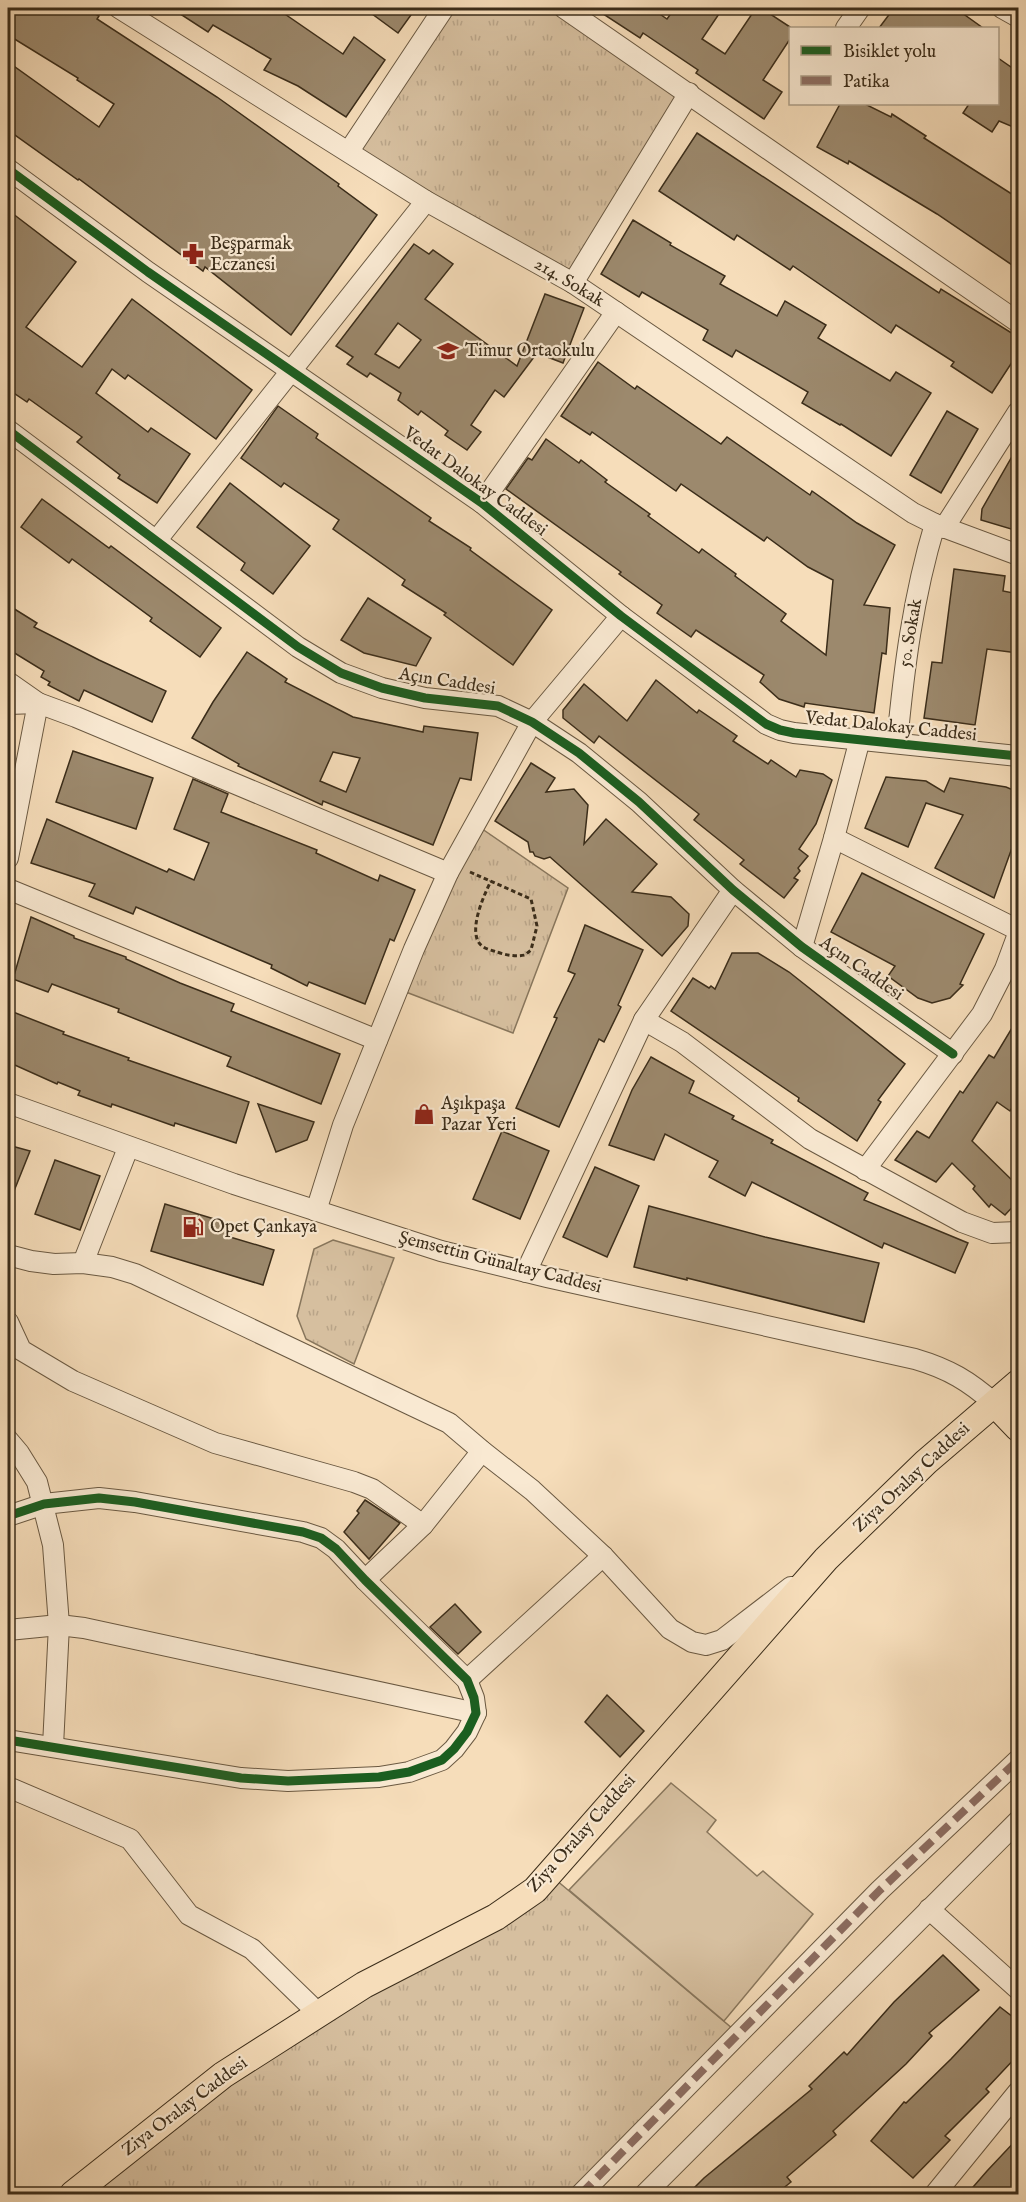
<svg xmlns="http://www.w3.org/2000/svg" width="1026" height="2202" font-family="'IM FELL English',serif">
<style>
.grass{fill:url(#grass-tufts);stroke:#88765c;stroke-width:1.5}
.pitch{fill:#d6bf9f;stroke:#88765c;stroke-width:1.5}
.building{fill:#9c896d;stroke:#3b2d1a;stroke-width:1.5;fill-rule:evenodd}
.lines{fill:none;stroke-linecap:round;stroke-linejoin:round}
.minor-casing{stroke:#6a5942;stroke-width:22}
.major-casing{stroke:#3b2d1a;stroke-width:28}
.path{stroke:#3b2d1a;stroke-width:3;stroke-dasharray:4.5 3;stroke-linecap:butt}
.minor{stroke:#f9e9d2;stroke-width:20}
.major{stroke:#f6ddba;stroke-width:26}
.quiet{stroke:#8d6e63;stroke-width:8;stroke-dasharray:15 8;stroke-linecap:butt}
.cycleway-casing{stroke:#f9e9d2;stroke-width:13}
.cycleway{stroke:#1b5e20;stroke-width:9}
.labels{text-anchor:middle;dominant-baseline:central;stroke-width:4.5;stroke-linejoin:round;paint-order:stroke}
.poi-label{font-size:18px;fill:#3b2d1a;stroke:#f9e9d2;text-anchor:start}
.street-label{font-size:18px;fill:#3b2d1a;stroke:#f9e9d2}
</style>
<defs>
<pattern id="grass-tufts" width="24" height="20" patternUnits="userSpaceOnUse" patternTransform="scale(1.5)"><rect width="24" height="20" fill="#d6bf9f"/><path d="M3 7l-1-3M5 7V3M7 7l1-3M15 17l-1-3M17 17v-4M19 17l1-3" fill="none" stroke="#b9a488"/></pattern>
</defs>
<rect width="100%" height="100%" fill="#f6ddba"/>
<filter id="stains"><feTurbulence type="fractalNoise" baseFrequency=".00333" numOctaves="4"/><feColorMatrix values="0 0 0 0 .2 0 0 0 0 .09 0 0 0 0 .02 0 0 0 .5 -.17"/></filter>
<radialGradient id="worn" r=".72"><stop offset=".6" stop-color="#630" stop-opacity="0"/><stop offset="1" stop-color="#630" stop-opacity=".3"/></radialGradient>
<g class="grass">
<polygon points="444,8 564,8 689,93 573,283 349,151"/>
<polygon points="475,824 568,888 513,1033 398,989"/>
<polygon points="333,1240 394,1258 354,1364 306,1339 297,1316 314,1249"/>
<polygon points="549,1874 739,2034 581,2194 73,2194 151,2130"/>
</g>
<polygon class="pitch" points="671,1783 716,1820 707,1832 757,1876 763,1871 813,1914 724,2021 569,1890"/>
<g class="building">
<polygon points="8,8 85,8 99,16 97,19 217,97 339,184 338,186 377,215 291,335 205,267 203,271 79,179 78,180 8,130 8,62 99,127 114,104 77,80 78,78 8,35"/>
<polygon points="171,8 276,8 343,54 354,37 385,60 346,117 298,86 264,70 271,59 213,25 208,32"/>
<polygon points="364,8 416,8 398,33"/>
<polygon points="594,8 651,8 667,19 675,8 723,8 702,39 725,54 756,8 761,8 790,27 790,39 763,80 782,92 764,119 696,73 698,70 643,33 640,38"/>
<polygon points="894,8 955,8 983,28 879,28"/>
<polygon points="998,58 1018,72 1018,129 999,121 992,132 963,113 969,104 998,104"/>
<polygon points="840,104 865,104 891,117 892,114 926,136 924,138 1018,198 1018,269 937,214 849,161 848,164 817,147"/>
<polygon points="697,133 939,293 941,289 1018,337 1018,353 992,393 951,366 954,362 896,325 891,333 793,266 790,270 737,235 734,240 659,191"/>
<polygon points="8,210 76,262 26,327 82,367 132,299 252,390 216,439 128,375 125,379 112,369 96,393 148,432 151,428 190,454 157,503 118,478 120,475 77,442 82,437 29,399 27,402 8,389"/>
<polygon points="633,220 671,243 670,245 725,276 720,284 777,316 785,301 826,325 818,338 890,381 896,372 931,393 891,456 841,424 840,425 802,403 808,392 736,350 732,357 703,340 708,330 642,292 639,297 601,274"/>
<path d="M414 244 429 254 433 250 453 264 425 299 517 366 545 294 584 308 563 363 537 353 504 397 495 390 471 425 481 432 467 450 445 435 448 431 421 411 418 415 398 400 401 393 370 373 367 377 347 364 353 357 336 346ZM398 323 421 340 399 368 375 354Z"/>
<polygon points="598,362 635,389 637,386 721,444 727,437 810,495 812,491 857,523 895,545 864,605 890,608 886,654 882,653 874,713 805,703 804,707 779,699 760,682 764,675 696,630 691,637 657,613 662,605 619,574 621,572 506,489 528,458 532,460 546,439 579,463 581,460 607,480 605,482 650,514 648,516 699,553 702,549 736,574 735,576 786,614 781,621 826,655 833,580 808,567 767,537 764,541 681,484 676,491 592,432 590,435 561,416"/>
<polygon points="278,406 318,434 316,438 431,518 429,521 471,548 470,550 552,610 513,665 444,615 446,613 402,585 405,580 333,529 339,520 284,483 281,487 241,458"/>
<polygon points="947,411 978,429 941,493 910,475"/>
<polygon points="1018,446 1018,531 981,520 982,509"/>
<polygon points="230,483 310,546 273,594 241,570 245,563 197,527"/>
<polygon points="42,499 109,548 111,546 221,628 200,657 150,621 152,618 72,559 69,563 21,527"/>
<polygon points="954,569 1005,576 1003,591 1018,594 1018,653 987,649 975,725 924,718 932,662 942,663"/>
<polygon points="368,598 431,638 416,666 364,653 341,640"/>
<polygon points="8,605 37,623 34,627 99,660 166,691 152,722 84,690 79,701 48,685 50,682 41,677 44,671 8,649"/>
<path d="M247 652 287 679 285 682 353 717 423 732 424 726 478 733 471 780 460 778 433 845 323 801 322 805 238 766 239 764 192 738 213 702ZM333 752 360 758 346 792 320 781Z"/>
<polygon points="656,680 697,713 699,710 737,736 733,741 768,764 771,760 796,777 800,770 823,774 832,780 816,824 799,849 808,856 798,868 800,871 794,878 798,880 784,898 740,864 744,860 694,820 699,814 599,736 594,743 563,718 563,710 584,684 627,721"/>
<polygon points="73,751 153,778 136,829 56,802"/>
<polygon points="531,763 555,778 546,792 574,789 588,805 584,844 606,819 657,864 632,892 671,897 689,914 688,926 662,956 550,857 544,859 535,856 533,852 530,852 528,842 495,821"/>
<polygon points="886,777 926,781 944,792 950,778 1006,787 1018,792 1018,831 994,898 935,868 963,815 926,803 908,847 865,828"/>
<polygon points="193,779 228,794 221,812 317,850 316,853 378,881 380,875 415,890 394,941 390,939 365,1004 309,982 307,986 271,968 272,965 136,907 133,914 89,896 95,884 31,863 47,819 167,872 169,869 194,880 209,843 174,829"/>
<polygon points="862,873 984,934 960,984 963,985 950,998 932,1003 918,998 888,976 895,966 831,932"/>
<polygon points="31,917 74,936 74,938 126,957 126,959 180,983 234,1004 231,1011 340,1054 321,1104 227,1066 231,1057 118,1012 119,1009 52,984 48,992 13,979"/>
<polygon points="585,925 643,950 618,1005 621,1007 604,1042 599,1039 559,1127 516,1108 557,1018 554,1017 575,974 568,971"/>
<polygon points="732,953 758,953 789,972 905,1064 878,1100 881,1102 857,1141 798,1101 799,1098 671,1011 693,978 709,988 711,986 715,989"/>
<polygon points="8,1010 64,1032 63,1034 129,1058 128,1060 249,1102 236,1143 175,1123 174,1126 112,1104 111,1107 78,1095 80,1091 58,1082 57,1084 8,1062"/>
<polygon points="1018,1018 1018,1098 1010,1111 997,1102 972,1141 1018,1186 1018,1201 1005,1215 991,1204 989,1207 973,1189 975,1186 952,1163 936,1182 895,1160 917,1131 929,1138 960,1091 963,1093 989,1055 994,1058"/>
<polygon points="651,1057 694,1081 689,1093 734,1116 732,1119 773,1140 771,1143 868,1193 864,1200 968,1243 955,1273 884,1243 882,1248 752,1182 745,1196 709,1177 718,1161 665,1134 654,1160 609,1145 632,1090"/>
<polygon points="258,1104 314,1122 307,1140 276,1152"/>
<polygon points="502,1131 549,1151 520,1219 473,1199"/>
<polygon points="8,1145 30,1151 8,1206"/>
<polygon points="55,1160 100,1176 80,1230 35,1214"/>
<polygon points="595,1167 639,1186 607,1257 563,1237"/>
<polygon points="165,1204 234,1225 230,1237 274,1250 263,1285 151,1251"/>
<polygon points="649,1206 765,1237 879,1263 864,1322 687,1278 687,1280 634,1267"/>
<polygon points="365,1500 400,1523 369,1559 344,1532 359,1513 357,1511"/>
<polygon points="455,1604 481,1632 458,1654 430,1627"/>
<polygon points="607,1695 644,1731 620,1757 585,1722"/>
<polygon points="943,1955 979,1990 929,2033 932,2036 906,2064 833,2131 836,2135 787,2177 791,2182 776,2194 688,2194 704,2178 812,2089 809,2086 844,2052 847,2055 894,2002"/>
<polygon points="1000,2007 1018,2021 1018,2055 986,2089 989,2092 945,2136 950,2140 913,2178 871,2141 904,2102 906,2103 951,2059"/>
<polygon points="1018,2138 1018,2194 967,2194 987,2171"/>
</g>
<g class="lines">
<defs>
<g id="minor">
<polyline points="119,8 426,201 573,283 913,513 935,524 1018,555"/>
<polyline points="564,8 1018,322"/>
<polyline points="1002,8 1018,17"/>
<polyline points="846,28 860,8"/>
<polyline points="349,151 444,8"/>
<polyline points="8,169 148,272 482,503 621,616 766,724 780,730 794,733 1018,756"/>
<polyline points="573,283 689,93"/>
<polyline points="8,430 298,647 341,673 382,688 425,698 498,706 532,722 579,753 639,802 733,890 802,947 953,1054"/>
<polyline points="482,503 616,312"/>
<polyline points="944,528 1018,412"/>
<polyline points="156,541 426,201"/>
<polyline points="8,682 38,703 8,858"/>
<polyline points="8,704 38,703 76,717 448,873"/>
<path d="M897 743C904 668 913 597 935 524"/>
<polyline points="834,838 1018,930"/>
<polyline points="8,889 377,1040"/>
<polyline points="802,947 834,838 860,739"/>
<polyline points="644,1020 682,1042 810,1139 962,1222 992,1233 1018,1232"/>
<path d="M8 1103 234 1184 441 1251 547 1277 915 1359C949 1369 969 1381 995 1404"/>
<polyline points="865,1170 982,1014 1005,969 1018,934"/>
<polyline points="316,1211 343,1125 414,949 448,873 532,722 621,616"/>
<polyline points="8,1255 31,1261 54,1264 83,1263 112,1267 135,1274 449,1423 482,1451 532,1490 603,1556 670,1629 692,1642 706,1645 722,1640 791,1587"/>
<polyline points="83,1263 128,1148"/>
<polyline points="526,1272 644,1020 733,890"/>
<polyline points="8,1322 21,1350 73,1381 215,1443 354,1482 372,1489 423,1525"/>
<polyline points="8,1440 19,1453 37,1482 53,1545 59,1625 53,1746"/>
<polyline points="8,1516 44,1504 99,1498 135,1502 303,1532 321,1538 336,1549 365,1580 467,1680 474,1698 476,1713 467,1732 454,1749 442,1760 409,1772 379,1777 288,1781 241,1778 8,1740"/>
<polyline points="365,1580 423,1525 482,1451"/>
<polyline points="8,1630 59,1625 84,1628 476,1713"/>
<polyline points="467,1680 603,1556"/>
<polyline points="8,1787 130,1839 189,1915 252,1949 319,2014"/>
<polyline points="929,1909 1018,1989"/>
<polyline points="581,2194 880,1890 1018,1760"/>
<polyline points="645,2194 1018,1821"/>
<polyline points="935,2194 1018,2092"/>
</g>
<g id="major">
<polyline points="995,1404 1018,1428"/>
<polyline points="73,2194 223,2075 364,1985 496,1917 535,1890 826,1559 926,1462 1018,1383"/>
</g>
</defs>
<use href="#minor" class="minor-casing"/>
<use href="#major" class="major-casing"/>
<path class="path" d="M470 872 531 899 537 926 531 950 525 955C515 957 506 955 497 952 491 950 484 949 480 944 468 930 484 895 491 881"/>
<use href="#minor" class="minor"/>
<use href="#major" class="major"/>
<polyline class="quiet" points="581,2194 880,1890 1018,1760"/>
<defs>
<g id="cycleway">
<polyline points="8,169 148,272 482,503 621,616 766,724 780,730 794,733 1018,756"/>
<polyline points="8,430 298,647 341,673 382,688 425,698 498,706 532,722 579,753 639,802 733,890 802,947 953,1054"/>
<polyline points="8,1516 44,1504 99,1498 135,1502 303,1532 321,1538 336,1549 365,1580 467,1680 474,1698 476,1713 467,1732 454,1749 442,1760 409,1772 379,1777 288,1781 241,1778 8,1740"/>
</g>
</defs>
<use href="#cycleway" class="cycleway-casing"/>
<use href="#cycleway" class="cycleway"/>
</g>
<defs>
<symbol id="pharmacy-bare" viewBox="-9 -9 18 18"><path d="M-2-6h4v4h4v4h-4v4h-4v-4h-4v-4h4Z" fill="#8f2418" stroke="#f9e9d2" stroke-width="2.5" paint-order="stroke"/></symbol>
<symbol id="school-bare" viewBox="-9 -9 18 18"><path d="M0-5L7-2L0 1L-7-2ZM-4 1L0 2.5L4 1V4Q0 6-4 4Z" fill="#8f2418" stroke="#f9e9d2" stroke-width="2.5" paint-order="stroke"/></symbol>
<symbol id="shop-bare" viewBox="-9 -9 18 18"><path d="M-5-2.5h2.3a2.7 3.5 0 0 1 5.4 0H5L5.5 6h-11ZM-1.5-2.5h3a1.5 2.3 0 0 0-3 0Z" fill="#8f2418" stroke="#f9e9d2" stroke-width="2.5" paint-order="stroke"/></symbol>
<symbol id="fuel-bare" viewBox="-9 -9 18 18"><path d="M-5.5-6h7V0h2V4h1.3V-2.5L3-4.5l.8-.8L6-3V5H2.5V1h-1V6h-7ZM-4.2-4.7v3.2H.2V-4.7Z" fill="#8f2418" stroke="#f9e9d2" stroke-width="2.5" paint-order="stroke"/></symbol>
</defs>
<g fill-rule="evenodd">
<use href="#pharmacy-bare" x="178" y="239" width="30" height="30"/>
<use href="#school-bare" x="433" y="336" width="30" height="30"/>
<use href="#shop-bare" x="409" y="1099" width="30" height="30"/>
<use href="#fuel-bare" x="178" y="1212" width="30" height="30"/>
</g>
<g class="labels">
<g class="poi-label">
<text x="210" y="244">Beşparmak<tspan x="210" dy="21">Eczanesi</tspan></text>
<text x="465" y="351">Timur Ortaokulu</text>
<text x="441" y="1104">Aşıkpaşa<tspan x="441" dy="21">Pazar Yeri</tspan></text>
<text x="210" y="1227">Opet Çankaya</text>
</g>
<g class="street-label">
<text transform="translate(569 283) rotate(31)">214. Sokak</text>
<text transform="translate(475 482) rotate(36)">Vedat Dalokay Caddesi</text>
<text transform="translate(911 633) rotate(-80)">50. Sokak</text>
<text transform="translate(447 682) rotate(9)">Açın Caddesi</text>
<text transform="translate(891 727) rotate(6)">Vedat Dalokay Caddesi</text>
<text transform="translate(861 969) rotate(35)">Açın Caddesi</text>
<text transform="translate(500 1263) rotate(14)">Şemsettin Günaltay Caddesi</text>
<text transform="translate(912 1478) rotate(-43)">Ziya Oralay Caddesi</text>
<text transform="translate(582 1834) rotate(-48)">Ziya Oralay Caddesi</text>
<text transform="translate(185 2107) rotate(-37)">Ziya Oralay Caddesi</text>
</g>
</g>
<rect width="1026" height="2202" fill="none" stroke="#f6ddba" stroke-width="30"/>
<rect x="9" y="9" width="1008" height="2184" fill="none" stroke="#3b2d1a" stroke-width="3"/>
<rect x="15" y="15" width="996" height="2172" fill="none" stroke="#3b2d1a" stroke-width="1.5"/>
<rect x="789" y="27" width="210" height="78" fill="#f9e9d2" stroke="#ad9e88" stroke-width="1.5"/>
<rect x="801" y="46" width="30" height="9" fill="#1b5e20" stroke="#ad9e88" stroke-width="1.5"/>
<text x="843" y="57" font-size="18" fill="#3b2d1a">Bisiklet yolu</text>
<rect x="801" y="76" width="30" height="9" fill="#8d6e63" stroke="#ad9e88" stroke-width="1.5"/>
<text x="843" y="87" font-size="18" fill="#3b2d1a">Patika</text>
<rect width="100%" height="100%" filter="url(#stains)"/>
<rect width="100%" height="100%" fill="url(#worn)"/>
</svg>
